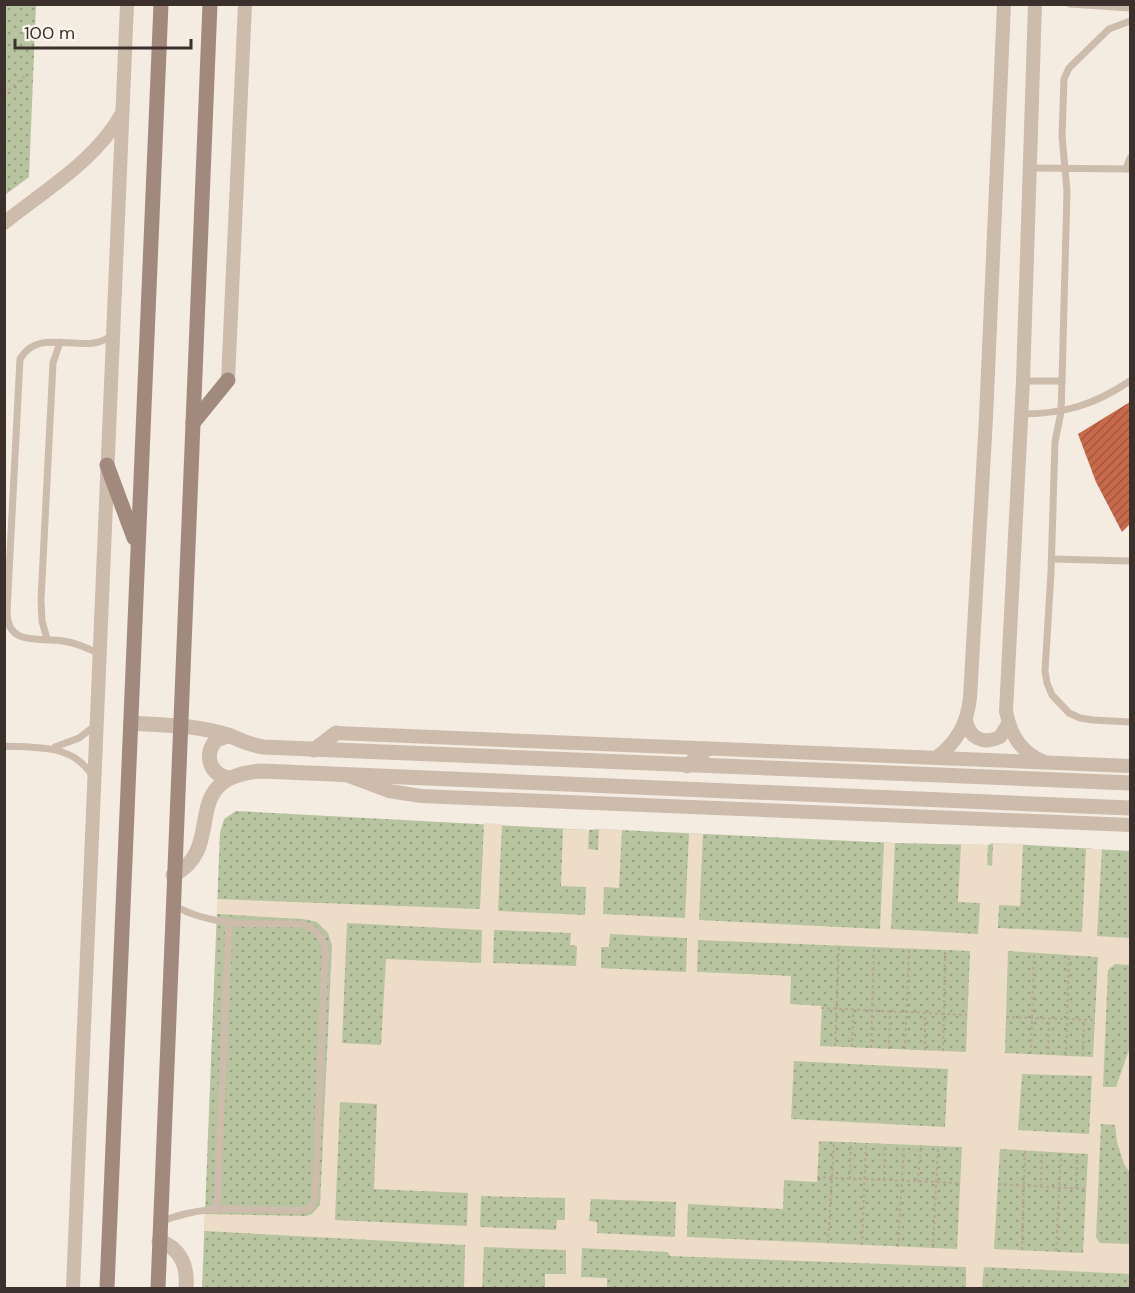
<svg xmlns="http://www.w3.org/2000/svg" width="1135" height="1293" font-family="'DM Sans',sans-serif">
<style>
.grass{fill:url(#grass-dots)}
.plaza{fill:#ecdcc8;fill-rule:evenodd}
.building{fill:url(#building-hatch)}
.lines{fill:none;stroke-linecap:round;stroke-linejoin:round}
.path{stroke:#b9a596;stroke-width:2;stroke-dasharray:3 3;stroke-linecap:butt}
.service{stroke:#cdbbac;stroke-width:7}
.minor{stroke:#cdbbac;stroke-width:14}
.tertiary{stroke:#cdbbac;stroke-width:15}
.secondary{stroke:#a18a7d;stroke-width:15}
</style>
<defs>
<pattern id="grass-dots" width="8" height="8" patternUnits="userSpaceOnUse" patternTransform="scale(1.5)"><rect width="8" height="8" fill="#b8c4a0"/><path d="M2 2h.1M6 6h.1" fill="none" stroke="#97a083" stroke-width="1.8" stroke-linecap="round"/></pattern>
<pattern id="building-hatch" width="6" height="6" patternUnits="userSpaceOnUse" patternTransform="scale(1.5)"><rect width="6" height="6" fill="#c8694b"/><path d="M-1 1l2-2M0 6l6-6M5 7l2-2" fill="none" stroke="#a4573f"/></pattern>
</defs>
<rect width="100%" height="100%" fill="#f4ebe1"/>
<g class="grass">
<polygon points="5,4 36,5 29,177 5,195"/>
<polygon points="236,811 589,830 599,829 895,843 988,845 993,843 1130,851 1130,1288 202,1288 220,833 224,819"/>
</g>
<path class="plaza" d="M484 823 502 824 498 911 585 915 586 887 561 886 563 829 589 830 588 849 598 850 599 829 622 830 619 888 604 887 603 914 685 918 689 833 703 834 699 920 880 929 884 843H895L891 929 978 934 980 903 958 902 961 844 988 845 987 865 992 866 993 843 1023 844 1020 906 999 905 998 928 1082 932 1086 849H1102L1097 936 1130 938V965L1115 964 1108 970 1103 1087H1116L1130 1047V1173L1124 1164 1117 1142 1115 1125 1101 1124 1096 1237 1100 1243 1130 1244V1274L984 1267 982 1288H966V1267L670 1256 668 1252 582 1248 581 1277 607 1278V1288H545V1274H566V1250L484 1247 482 1288H464L465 1245 204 1231 205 1214 306 1216 312 1214 320 1205 332 946 328 933 317 922 303 919 217 914V899L480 909ZM347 923 482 930 481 963 386 959 381 1045 342 1043ZM494 930 571 933 570 945 577 946 576 966 493 963ZM610 934 687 938 686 972 601 968V947H609ZM698 940 970 951 966 1052 820 1046 822 1006 790 1004 791 976 697 972ZM1008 951 1098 957 1093 1057 1005 1053ZM794 1061 948 1069 945 1127 791 1119ZM1022 1074 1092 1076 1089 1134 1018 1130ZM340 1102 377 1104 374 1189 468 1193 467 1226 335 1220ZM819 1141 962 1147 957 1249 687 1237 688 1204 783 1209 784 1180 817 1182ZM1000 1149 1088 1154 1083 1253 994 1249ZM481 1196 565 1198V1220H557L556 1230 480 1227ZM591 1199 676 1202 675 1237 597 1233V1222L589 1221Z"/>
<polygon class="building" points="1130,402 1130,524 1122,532 1096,482 1078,434"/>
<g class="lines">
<g class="path">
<polyline points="4,94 27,74"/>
<polyline points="821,1008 967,1015"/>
<polyline points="1006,1017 1095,1020"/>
<polyline points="835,1046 839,945"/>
<polyline points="852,1047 853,1011"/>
<polyline points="871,1048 874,947"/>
<polyline points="889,1049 890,1012"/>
<polyline points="905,1049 909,948"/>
<polyline points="925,1050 925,1014"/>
<polyline points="943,1051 945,950"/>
<polyline points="1031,1054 1034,953"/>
<polyline points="1048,1055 1049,1018"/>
<polyline points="1066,1056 1069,955"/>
<polyline points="1083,1056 1084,1020"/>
<polyline points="817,1177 960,1183"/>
<polyline points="850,1179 851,1142"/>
<polyline points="884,1180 885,1144"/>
<polyline points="918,1182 921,1145"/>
<polyline points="998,1184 1086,1189"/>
<polyline points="1041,1187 1042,1152"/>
<polyline points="1076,1188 1077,1154"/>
<polyline points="828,1243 834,1142"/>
<polyline points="862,1245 866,1143"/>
<polyline points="898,1247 904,1145"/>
<polyline points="933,1248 938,1146"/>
<polyline points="1022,1250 1025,1150"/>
<polyline points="1056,1251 1061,1153"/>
</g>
<g class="service">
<polyline points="1070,4 1130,8"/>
<polyline points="1130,21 1109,29 1069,68 1064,79 1062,136 1067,191 1062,381 1061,412 1055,442 1051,572 1045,671 1047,683 1052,695 1069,713 1080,718 1093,720 1130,722"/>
<polyline points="1030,168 1130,169"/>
<polyline points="1126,169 1130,158"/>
<polyline points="1023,381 1062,381"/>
<path d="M1021 414C1064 414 1094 405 1130 381"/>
<polyline points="1052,559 1130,561"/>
<polyline points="47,639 42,621 41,600 53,363 60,342"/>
<path d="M99 654C88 648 76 643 63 641 40 637 7 647 7 612L20 359C36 331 68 347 94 343 101 342 106 339 112 336"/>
<path d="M4 746C38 748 74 744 93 777"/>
<polyline points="55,747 79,738 96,725"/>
<polyline points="217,1208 229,922"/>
<path d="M160 1222C214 1200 251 1213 306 1210L311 1207 315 1197 325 954C325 939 317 929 302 924 259 923 214 928 175 906"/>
</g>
<g class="minor">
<path d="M1035 4 1023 381 1006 711C1010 734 1021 752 1042 761"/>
<path d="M4 223C45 190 95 161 121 115"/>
<polyline points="228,380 245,4"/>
<path d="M966 720C969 738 983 745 1000 737L1008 724"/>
<polyline points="336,733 1130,766"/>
<path d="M936 758C957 742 967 724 970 698L986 418 1004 4"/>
<polyline points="346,775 389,791 421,796 1130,825"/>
<polyline points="73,1288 127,4"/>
</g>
<g class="tertiary">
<path d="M131 723C163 725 197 725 228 735 240 740 250 745 263 747L1130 783"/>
<path d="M228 736 216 740C204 755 209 774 229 778"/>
<polyline points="314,750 336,733"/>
<polyline points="687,766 707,749"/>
<path d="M173 875C229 848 175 777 261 771L1130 808"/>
<path d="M159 1241C181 1248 188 1267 186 1288"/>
</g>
<g class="secondary">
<polyline points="193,423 228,380"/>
<polyline points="107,465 134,538"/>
<polyline points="107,1288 161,4"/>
<polyline points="158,1288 210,4"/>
</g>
</g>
<rect width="1135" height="1293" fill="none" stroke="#3b302b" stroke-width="12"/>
<path d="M15 39v9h176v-9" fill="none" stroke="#3b302b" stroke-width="3"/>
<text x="24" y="39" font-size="18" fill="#3b302b" stroke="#fbf5ee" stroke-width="4.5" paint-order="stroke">100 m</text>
</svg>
